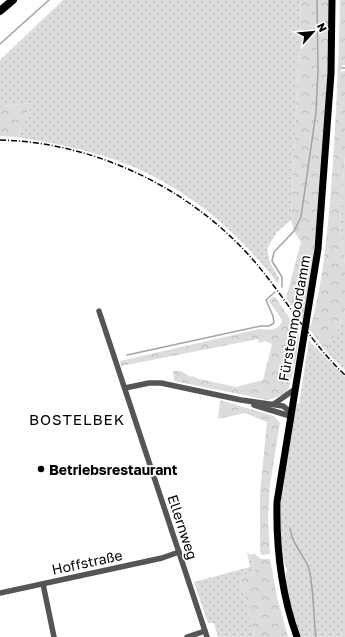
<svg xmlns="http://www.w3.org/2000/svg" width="345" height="637" font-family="'Golos Text',sans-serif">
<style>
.grass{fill:url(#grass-dots)}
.forest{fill:url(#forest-crowns)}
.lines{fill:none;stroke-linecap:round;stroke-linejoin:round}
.stream{stroke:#a3a3a3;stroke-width:1.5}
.minor{stroke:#555;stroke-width:5.5}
.major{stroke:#000;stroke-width:7}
.highway{stroke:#000;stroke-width:8}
.rail{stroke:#000;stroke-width:1.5;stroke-dasharray:6 2 1 2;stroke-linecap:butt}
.poi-dot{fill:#000;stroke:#fff;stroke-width:1.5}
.labels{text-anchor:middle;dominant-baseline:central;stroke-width:3.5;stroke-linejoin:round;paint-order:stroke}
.street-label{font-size:14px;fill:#000;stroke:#fff}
.poi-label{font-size:14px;font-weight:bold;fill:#000;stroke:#fff;text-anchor:start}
.neighbourhood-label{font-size:15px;letter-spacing:1px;fill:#000;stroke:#fff}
</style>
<defs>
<pattern id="grass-dots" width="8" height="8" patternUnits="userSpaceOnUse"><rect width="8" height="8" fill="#dcdcdc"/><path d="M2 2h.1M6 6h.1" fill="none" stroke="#bbb" stroke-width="1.8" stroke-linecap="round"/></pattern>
<pattern id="forest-crowns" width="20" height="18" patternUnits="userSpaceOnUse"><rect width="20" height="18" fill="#dcdcdc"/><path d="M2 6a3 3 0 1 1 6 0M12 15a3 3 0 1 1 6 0" fill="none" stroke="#bbb"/></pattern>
</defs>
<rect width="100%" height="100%" fill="#fff"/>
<g class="grass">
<path d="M63 0H301L291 220 277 232 267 249 270 263 279 278 278 284C239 231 183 185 121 162 87 149 52 143 17 137L32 103 0 106V60Z"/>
<polygon points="345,156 345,264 340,222"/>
<polygon points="345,311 345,370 326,351 339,328"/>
<polygon points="309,341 345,377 345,637 300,637 284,581 287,570 280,552 280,506 284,473 296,404 299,404"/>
<polygon points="247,552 250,555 255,572 239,577 255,637 218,637 214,623 208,623 194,582 250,567"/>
</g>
<g class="forest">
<path d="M301 0H330C328 106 323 214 303 319L311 326C324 277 328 226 332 176 336 117 339 59 340 0H345V65L342 66 341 72 345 71V156L340 222 345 264V311L339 328 326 351 286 298 301 242 294 231 291 220Z"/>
<polygon points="32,103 17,137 0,136 0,106"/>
<path d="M272 297H275L298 330 299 337 296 359 289 387 284 396 282 395 268 400 174 381 173 371H181L191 377 192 376 199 379 236 387 263 380 272 344 265 341 259 343 258 339 121 366 120 361 259 329C268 330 281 331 282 320L269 301Z"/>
<polygon points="220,400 274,416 280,423 270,485 268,517 270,554 262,555 260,552 260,493 267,422 245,413 218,419"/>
<polygon points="255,554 261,559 270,559 277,597 288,637 255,637 239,577 255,572 250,555"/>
</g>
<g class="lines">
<g class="stream">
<polyline points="0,44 49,0"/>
<polyline points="342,68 345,68"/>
<polyline points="282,287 282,277 272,261 274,252 294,231 301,217 316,112 318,71 317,0"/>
<polyline points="127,355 261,326 269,326 274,323 273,316 266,300 275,292"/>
<path d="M290 528C292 545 304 554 309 569 314 588 313 616 316 637"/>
</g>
<g class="minor">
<polyline points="99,311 207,637"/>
<polyline points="125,388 149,383 161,383 241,400 283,406 288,410 290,416"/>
<polyline points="274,404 295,389"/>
<polyline points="254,405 290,416"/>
<polyline points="43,584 54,637"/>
<polyline points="0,593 162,558 179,552"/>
<polyline points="187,637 205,631"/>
</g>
<path class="major" d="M297 637C281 593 276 548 277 502L318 249 331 73 332 0"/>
<polyline class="highway" points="0,11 13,0"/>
<path class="rail" d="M0 140C95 142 192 189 254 261 286 298 309 341 345 375"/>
</g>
<circle class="poi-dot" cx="41" cy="469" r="4"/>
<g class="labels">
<g class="street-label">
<text transform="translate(294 318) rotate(-80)">Fürstenmoordamm</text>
<text transform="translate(183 527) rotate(72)">Ellernweg</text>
<text transform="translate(87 562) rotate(-12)">Hoffstraße</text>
</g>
<g class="poi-label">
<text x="49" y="469">Betriebsrestaurant</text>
</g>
<g class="neighbourhood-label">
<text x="77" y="419">BOSTELBEK</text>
</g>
</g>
<g transform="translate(313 32) rotate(63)" stroke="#ffffff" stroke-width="3" paint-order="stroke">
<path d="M0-3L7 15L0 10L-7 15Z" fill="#000000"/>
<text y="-6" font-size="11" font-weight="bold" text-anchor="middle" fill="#000000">N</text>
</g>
</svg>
